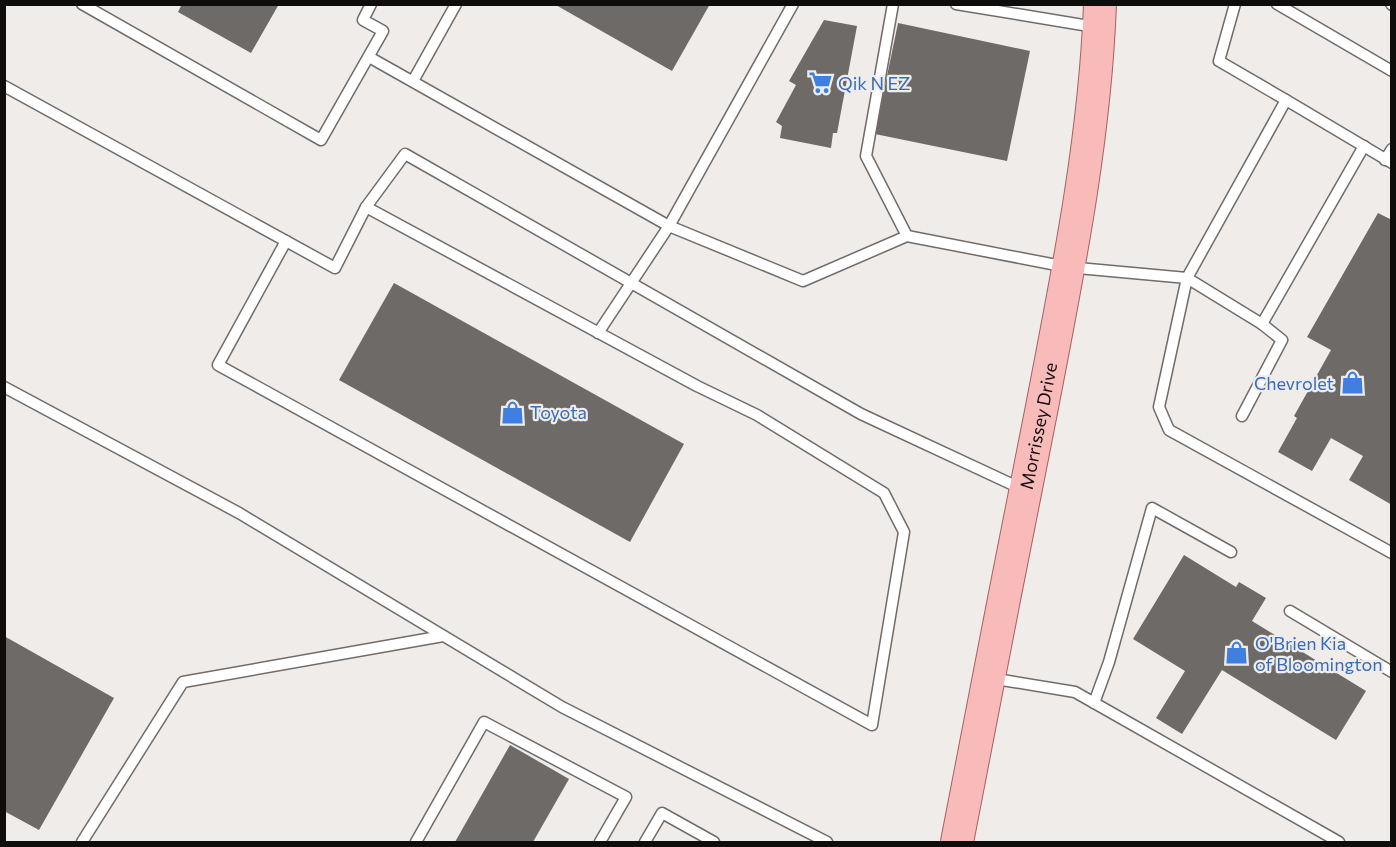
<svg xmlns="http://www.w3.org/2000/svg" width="1396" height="847" font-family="Commissioner,sans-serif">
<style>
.building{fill:#6d6a68}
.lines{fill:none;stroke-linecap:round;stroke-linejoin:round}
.lane-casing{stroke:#6f6c6a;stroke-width:13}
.primary-casing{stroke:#a4615f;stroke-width:34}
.lane{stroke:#fff;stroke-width:10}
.primary{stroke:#f8bbb9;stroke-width:32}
.labels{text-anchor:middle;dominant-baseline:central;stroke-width:4.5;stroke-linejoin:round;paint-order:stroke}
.shop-label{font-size:18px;fill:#366cbe;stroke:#efece9;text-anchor:start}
.street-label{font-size:18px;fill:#0e0d0c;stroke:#efece9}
</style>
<rect width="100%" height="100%" fill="#efece9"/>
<g class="building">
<polygon points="182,4 279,4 251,53 178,12"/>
<polygon points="554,4 710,4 672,71"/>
<polygon points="824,20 857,26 837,133 833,133 831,148 780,138 782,126 776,122 796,85 789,81"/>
<polygon points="898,23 1030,51 1007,161 875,134"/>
<polygon points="1378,213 1392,220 1392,505 1349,480 1363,456 1331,438 1312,471 1278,452 1297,418 1294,416 1331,350 1307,337"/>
<polygon points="394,283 684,444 630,542 339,380"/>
<polygon points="1184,555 1236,587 1239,582 1266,598 1252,621 1366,691 1336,740 1222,670 1182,734 1156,718 1185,671 1133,639"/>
<polygon points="4,636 114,698 39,830 4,811"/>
<polygon points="510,745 569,779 533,842 455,842"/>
</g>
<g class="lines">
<defs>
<g id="lane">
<polyline points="82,4 321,140 383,31 363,20 371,4"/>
<polyline points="893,4 866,156 907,236"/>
<polyline points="956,4 1095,27"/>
<polyline points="1235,4 1219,61 1286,100"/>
<polyline points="1277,4 1392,71"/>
<polyline points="1391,4 1392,5"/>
<polyline points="369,57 669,226 803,281 907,236 1067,267 1187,278 1286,100 1392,163"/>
<polyline points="413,81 456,4"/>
<polyline points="4,86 335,268 366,207 405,154 861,414 1022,489"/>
<polyline points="1364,146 1262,324 1187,278 1159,407 1169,430 1392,553"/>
<polyline points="1385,160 1392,149"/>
<polyline points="286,241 218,365 872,725 904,532 884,493 757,415 697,386 366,207"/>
<polyline points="598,333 669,226 793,4"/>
<polyline points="4,387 239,513 562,707 827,842"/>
<polyline points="1242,416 1282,340 1262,324"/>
<polyline points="1290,611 1392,672"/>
<polyline points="990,678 1075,692 1339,842"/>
<polyline points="1094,703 1109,662 1152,508 1231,552"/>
<polyline points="82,842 183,682 443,636"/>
<polyline points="416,842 484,722 626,797 600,842"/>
<polyline points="645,842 662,813 714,842"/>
</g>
<g id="primary">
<path id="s1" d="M957 842C985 699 1012 555 1041 412 1067 277 1095 141 1100 4"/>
</g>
</defs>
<use href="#lane" class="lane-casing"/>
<use href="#primary" class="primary-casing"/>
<use href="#lane" class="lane"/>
<use href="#primary" class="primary"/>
</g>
<defs>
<symbol id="supermarket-bare" viewBox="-9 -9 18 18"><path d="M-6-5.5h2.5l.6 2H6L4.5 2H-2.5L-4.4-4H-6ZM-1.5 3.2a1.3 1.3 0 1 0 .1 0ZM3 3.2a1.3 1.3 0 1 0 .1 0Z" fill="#3f7fe0" stroke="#efece9" stroke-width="2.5" paint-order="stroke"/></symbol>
<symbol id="shop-bare" viewBox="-9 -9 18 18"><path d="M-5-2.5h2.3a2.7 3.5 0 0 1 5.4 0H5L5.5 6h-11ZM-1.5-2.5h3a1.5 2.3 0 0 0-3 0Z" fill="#3f7fe0" stroke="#efece9" stroke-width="2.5" paint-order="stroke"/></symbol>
</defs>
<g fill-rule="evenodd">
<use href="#supermarket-bare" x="804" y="66" width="33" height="33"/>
<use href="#shop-bare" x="1336" y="366" width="33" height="33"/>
<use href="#shop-bare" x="496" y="396" width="33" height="33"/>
<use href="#shop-bare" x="1220" y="636" width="33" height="33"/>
</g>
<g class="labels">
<g class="shop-label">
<text x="838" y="83">Qik N EZ</text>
<text x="1334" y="383" text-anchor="end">Chevrolet</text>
<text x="530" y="412">Toyota</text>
<text x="1255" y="643">O'Brien Kia<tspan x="1255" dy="21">of Bloomington</tspan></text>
</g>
<g class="street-label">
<text stroke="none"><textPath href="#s1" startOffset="424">Morrissey Drive</textPath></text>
</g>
</g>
<rect width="1396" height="847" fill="none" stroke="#0e0d0c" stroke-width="12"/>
</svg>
